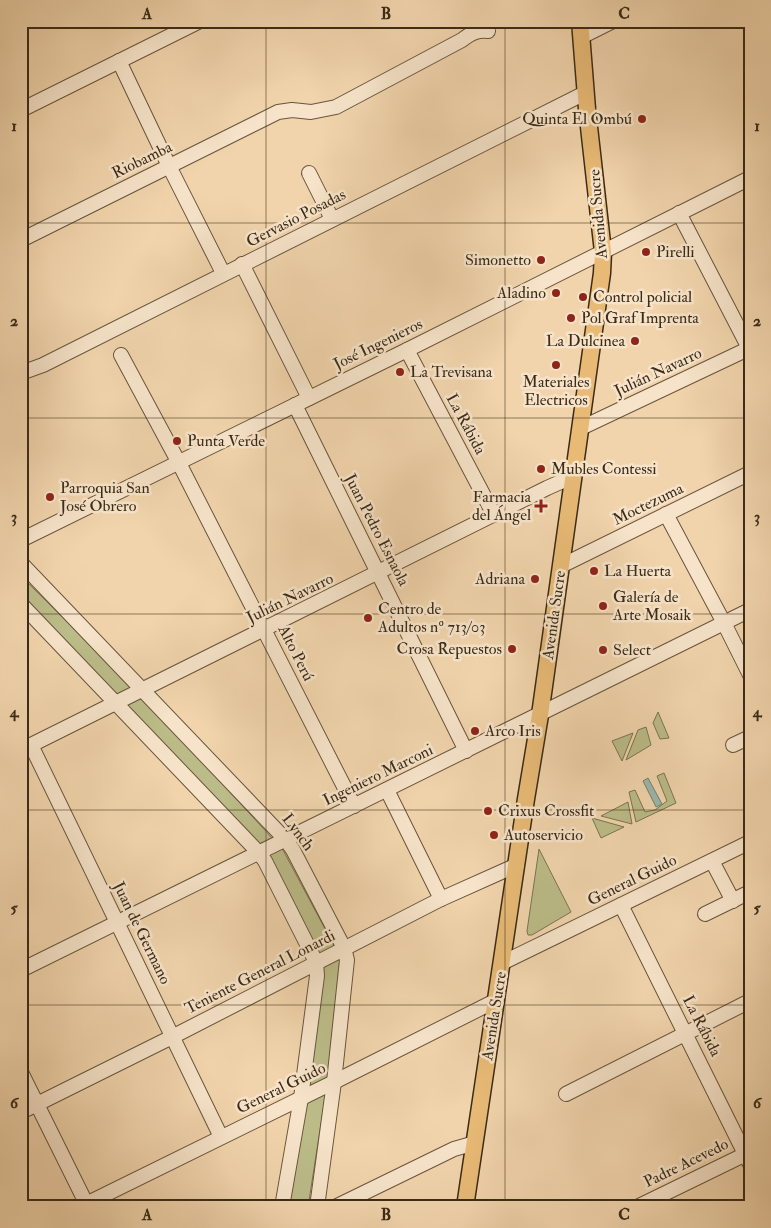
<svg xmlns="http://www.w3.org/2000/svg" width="771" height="1228" font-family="'IM FELL Double Pica',serif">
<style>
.green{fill:#bbbc88;stroke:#7b7450}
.water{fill:#9bb7ae;stroke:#757f72}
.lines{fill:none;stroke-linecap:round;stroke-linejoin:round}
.minor-casing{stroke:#68553c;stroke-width:16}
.major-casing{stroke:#3b2b17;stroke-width:19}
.minor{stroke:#f6e3c9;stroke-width:14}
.major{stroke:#e8ba76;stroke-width:16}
.grid{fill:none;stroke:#3b2b17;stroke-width:1;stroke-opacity:0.55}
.poi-dot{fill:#8f2418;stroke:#f6e3c9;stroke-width:2}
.labels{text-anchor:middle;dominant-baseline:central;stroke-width:5;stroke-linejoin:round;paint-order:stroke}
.poi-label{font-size:16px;fill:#3b2b17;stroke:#f6e3c9;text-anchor:start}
.street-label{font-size:16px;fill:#3b2b17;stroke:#f6e3c9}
.neatline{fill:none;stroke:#3b2b17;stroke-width:2}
.grid-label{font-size:16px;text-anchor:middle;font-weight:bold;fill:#3b2b17}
</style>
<rect width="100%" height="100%" fill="#f1d4ac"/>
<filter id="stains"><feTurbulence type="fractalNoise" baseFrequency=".004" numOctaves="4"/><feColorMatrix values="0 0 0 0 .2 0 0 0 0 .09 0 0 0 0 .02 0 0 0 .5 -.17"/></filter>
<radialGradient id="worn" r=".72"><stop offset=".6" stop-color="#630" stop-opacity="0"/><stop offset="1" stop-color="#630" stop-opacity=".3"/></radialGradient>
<g class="green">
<polygon points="21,576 140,694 283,850 340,957 328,1079 308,1207 288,1207 323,961 266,857 21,599"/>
<polygon points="658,712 669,738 660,739 653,723"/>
<polygon points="646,727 651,745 626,760 638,730"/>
<polygon points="633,733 622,761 612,741"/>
<polygon points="664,773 676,803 636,822 629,792 635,790 645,812 655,810 667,801 657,776"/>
<polygon points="628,802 632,824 601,816"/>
<polygon points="592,818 624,827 601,838"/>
<polygon points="539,849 571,912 532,935 528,935 527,931"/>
</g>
<polygon class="water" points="648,778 662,804 656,807 643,781"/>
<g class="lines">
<defs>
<g id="minor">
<polyline points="581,37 613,21"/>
<polyline points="119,61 169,166 223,273"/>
<polyline points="21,110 200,21"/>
<polyline points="309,173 332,219"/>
<polyline points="679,213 750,350"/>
<path d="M21 240 278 112 292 110 311 112 336 107 462 40C471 33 477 30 488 31"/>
<polyline points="242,264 309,398"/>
<polyline points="407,350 494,515"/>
<polyline points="121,355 179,463 354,806"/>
<polyline points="21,373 43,365 585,93"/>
<polyline points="295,405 466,751"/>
<polyline points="581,428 750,348"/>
<polyline points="666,514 724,623 750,675"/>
<polyline points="21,540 407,350 750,178"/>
<polyline points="21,563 286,840 293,850 344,948 347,960 334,1082 317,1207"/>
<polyline points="561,566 750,473"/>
<polyline points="21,604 259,853 265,861 316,962 317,976 301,1098 282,1207"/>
<polyline points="31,745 221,1137"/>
<polyline points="733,745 750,737"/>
<polyline points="21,750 547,488 574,476"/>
<polyline points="387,790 441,899"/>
<polyline points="712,861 733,901"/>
<polyline points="621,905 750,1164"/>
<polyline points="705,914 750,892"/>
<polyline points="502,963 750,842"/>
<polyline points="21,970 750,610"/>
<polyline points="21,1072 88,1207"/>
<polyline points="566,1094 750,1001"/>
<polyline points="21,1112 172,1037 441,899 517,865"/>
<polyline points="80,1207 334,1082 497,1000"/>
<polyline points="335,1207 454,1149 475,1143"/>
<polyline points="637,1207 750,1152"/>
</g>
<polyline id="major" points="465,1207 526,799 540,715 602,273 603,252 587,109 580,21"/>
</defs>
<use href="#minor" class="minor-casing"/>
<use href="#major" class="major-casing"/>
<use href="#minor" class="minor"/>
<use href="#major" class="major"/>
</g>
<path class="grid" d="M266 21V1207M505 21V1207M21 223H750M21 418H750M21 614H750M21 810H750M21 1005H750"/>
<g class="poi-dot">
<circle cx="642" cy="119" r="5"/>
<circle cx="646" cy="252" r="5"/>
<circle cx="541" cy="260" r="5"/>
<circle cx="556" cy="293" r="5"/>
<circle cx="583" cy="297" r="5"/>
<circle cx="571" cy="318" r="5"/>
<circle cx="635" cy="341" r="5"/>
<circle cx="556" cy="365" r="5"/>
<circle cx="400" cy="372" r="5"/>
<circle cx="177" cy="441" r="5"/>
<circle cx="541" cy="469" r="5"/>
<circle cx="50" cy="497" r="5"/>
<path d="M538.5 498.5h5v5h5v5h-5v5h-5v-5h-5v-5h5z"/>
<circle cx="594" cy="571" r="5"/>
<circle cx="535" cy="579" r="5"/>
<circle cx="603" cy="606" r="5"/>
<circle cx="368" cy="618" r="5"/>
<circle cx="512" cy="649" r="5"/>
<circle cx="603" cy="650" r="5"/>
<circle cx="475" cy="731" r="5"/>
<circle cx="488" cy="811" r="5"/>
<circle cx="494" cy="835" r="5"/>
</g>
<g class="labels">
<g class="poi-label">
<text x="632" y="119" text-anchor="end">Quinta El Ombú</text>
<text x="656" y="252">Pirelli</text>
<text x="531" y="260" text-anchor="end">Simonetto</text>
<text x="546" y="293" text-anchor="end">Aladino</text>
<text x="593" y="297">Control policial</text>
<text x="581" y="318">Pol Graf Imprenta</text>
<text x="625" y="341" text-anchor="end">La Dulcinea</text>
<text x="410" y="372">La Trevisana</text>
<text x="556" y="382" text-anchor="middle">Materiales<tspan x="556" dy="18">Electricos</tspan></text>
<text x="187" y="441">Punta Verde</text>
<text x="551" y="469">Mubles Contessi</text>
<text x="60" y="488">Parroquia San<tspan x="60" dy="18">José Obrero</tspan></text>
<text x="531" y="497" text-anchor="end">Farmacia<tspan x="531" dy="18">del Ángel</tspan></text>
<text x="604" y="571">La Huerta</text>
<text x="525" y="579" text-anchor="end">Adriana</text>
<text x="613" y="597">Galería de<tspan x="613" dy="18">Arte Mosaik</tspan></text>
<text x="378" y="609">Centro de<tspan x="378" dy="18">Adultos nº 713/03</tspan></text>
<text x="502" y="649" text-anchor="end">Crosa Repuestos</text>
<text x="613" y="650">Select</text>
<text x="485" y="731">Arco Iris</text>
<text x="498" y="811">Crixus Crossfit</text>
<text x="504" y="835">Autoservicio</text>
</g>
<g class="street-label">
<text transform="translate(142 160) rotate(-26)">Riobamba</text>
<text transform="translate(598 214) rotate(-95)">Avenida Sucre</text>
<text transform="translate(296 218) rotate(-27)">Gervasio Posadas</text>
<text transform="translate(378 344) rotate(-26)">José Ingenieros</text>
<text transform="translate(658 372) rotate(-25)">Julián Navarro</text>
<text transform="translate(466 424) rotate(62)">La Rábida</text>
<text transform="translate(648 504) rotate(-26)">Moctezuma</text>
<text transform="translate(377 530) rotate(63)">Juan Pedro Esnaola</text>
<text transform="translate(290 598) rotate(-26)">Julián Navarro</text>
<text transform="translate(554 615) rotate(-82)">Avenida Sucre</text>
<text transform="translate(296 653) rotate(63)">Alto Perú</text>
<text transform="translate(378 775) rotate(-26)">Ingeniero Marconi</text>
<text transform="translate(298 832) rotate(53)">Lynch</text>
<text transform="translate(632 880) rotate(-26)">General Guido</text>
<text transform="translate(142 933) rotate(64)">Juan de Germano</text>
<text transform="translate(260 972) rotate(-27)">Teniente General Lonardi</text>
<text transform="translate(494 1016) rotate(-81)">Avenida Sucre</text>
<text transform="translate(702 1026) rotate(63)">La Rábida</text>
<text transform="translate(281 1088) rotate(-26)">General Guido</text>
<text transform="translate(686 1163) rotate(-26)">Padre Acevedo</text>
</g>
</g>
<rect width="771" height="1228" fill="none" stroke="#f1d4ac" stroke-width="55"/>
<rect x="28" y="28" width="716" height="1172" class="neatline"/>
<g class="grid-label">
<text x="147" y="19">A</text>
<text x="386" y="19">B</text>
<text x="624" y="19">C</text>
<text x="14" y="131">1</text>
<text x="757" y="131">1</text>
<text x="14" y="326">2</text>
<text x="757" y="326">2</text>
<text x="14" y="522">3</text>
<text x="757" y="522">3</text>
<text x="14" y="717">4</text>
<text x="757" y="717">4</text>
<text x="14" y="913">5</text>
<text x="757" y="913">5</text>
<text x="14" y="1108">6</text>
<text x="757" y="1108">6</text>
<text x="147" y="1220">A</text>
<text x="386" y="1220">B</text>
<text x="624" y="1220">C</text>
</g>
<rect width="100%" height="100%" filter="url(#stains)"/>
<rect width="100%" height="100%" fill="url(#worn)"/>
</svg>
